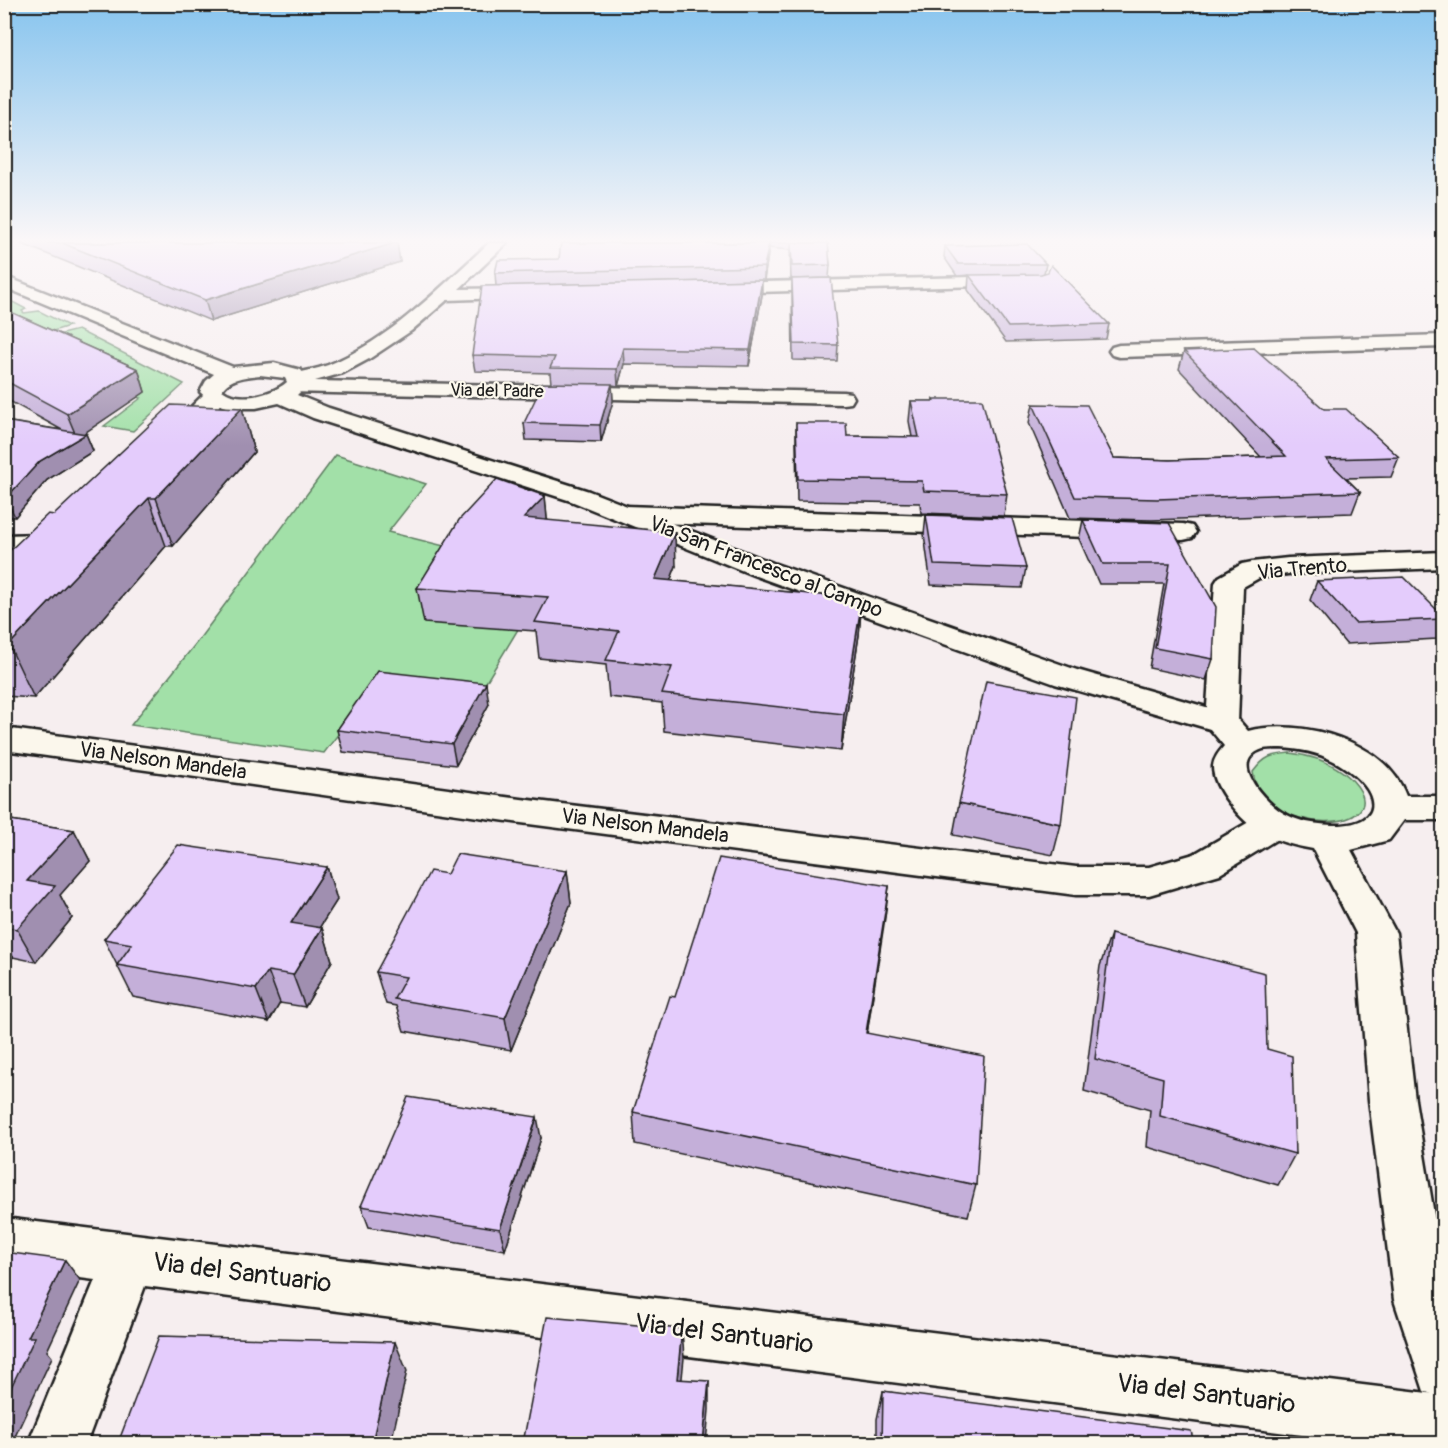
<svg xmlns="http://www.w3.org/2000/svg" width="1448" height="1448" font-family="Pangolin,sans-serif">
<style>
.green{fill:#a2e0a8;stroke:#5f7e62;stroke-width:1.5}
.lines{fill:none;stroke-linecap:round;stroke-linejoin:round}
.minor-casing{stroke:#1c1c1c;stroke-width:5}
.tertiary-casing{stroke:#1c1c1c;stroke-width:5}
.minor{fill:#fbf7ec;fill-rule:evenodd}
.tertiary{fill:#fbf7ec;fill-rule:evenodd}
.wall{fill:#c4afd9;stroke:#1c1c1c;stroke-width:1.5}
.shaded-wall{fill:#a08fb0;stroke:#1c1c1c;stroke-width:1.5}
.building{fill:#e4ccfc;stroke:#1c1c1c;stroke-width:1.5}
.labels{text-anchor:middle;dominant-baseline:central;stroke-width:4.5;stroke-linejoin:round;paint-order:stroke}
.far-street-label{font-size:18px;fill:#1c1c1c;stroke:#fbf7ec}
.street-label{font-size:21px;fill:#1c1c1c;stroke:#fbf7ec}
.near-street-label{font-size:26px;fill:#1c1c1c;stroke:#fbf7ec}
</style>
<rect width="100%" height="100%" fill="#f6eeef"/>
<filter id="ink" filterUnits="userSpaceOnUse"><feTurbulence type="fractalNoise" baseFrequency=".0167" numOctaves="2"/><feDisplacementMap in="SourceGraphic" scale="12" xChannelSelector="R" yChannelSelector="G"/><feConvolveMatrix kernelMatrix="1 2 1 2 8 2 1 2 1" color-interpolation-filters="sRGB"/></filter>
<g filter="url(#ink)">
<g class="green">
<polygon points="5,298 26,309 22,311 24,313 39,311 69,326 37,336 41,339 78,330 184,384 133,431 104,426 141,398 70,385 5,321"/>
<polygon points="336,455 426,484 388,532 552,573 482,689 379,680 324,753 131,725 197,642"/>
<path d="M1290 753C1314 756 1336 763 1353 781 1401 834 1262 839 1253 772 1265 756 1271 755 1290 753Z"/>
</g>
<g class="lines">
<defs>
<g id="minor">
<path d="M489 243H507L459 289 525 288 531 289 534 293 531 297 447 300 411 331 369 359 343 373 315 381 843 392 851 393 854 398 851 403 843 404 287 392 284 387 292 381 290 378 293 374C304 371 317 369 328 365 390 340 441 287 489 243Z"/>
<polygon points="1014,276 1020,277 1023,281 1020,285 718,293 712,292 709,288 712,284 718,283"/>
<polygon points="1444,335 1444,347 1119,357 1112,355 1109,351 1112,347 1119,345"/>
<path d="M215 390 223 391 226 396C214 414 187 448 164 442L161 437 207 391Z"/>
<polygon points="625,506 1183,524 1192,526 1196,532 1192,538 1183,540 625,522 616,519 612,514 616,509"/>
<polygon points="59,524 68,526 72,532 56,548 4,551 4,535 40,534 50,526"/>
<polygon points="1444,552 1444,568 1288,574 1259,578 1243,587 1238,722 1234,729 1222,732 1210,729 1206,722 1215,583 1219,577 1242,564 1252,562 1288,558"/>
<polygon points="4,728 521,799 1076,867 1149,867 1194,854 1261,815 1274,811 1287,815 1292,824 1287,833 1220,874 1149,895 1076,895 521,823 4,750"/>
<polygon points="4,1218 1444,1395 1444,1444 1372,1444 145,1286 86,1444 28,1444 95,1280 4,1268"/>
</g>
<path id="tertiary" d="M4 276 233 367 274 363 301 370 309 383 297 395 329 408 589 491 773 563 1077 670 1234 715 1248 731C1300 718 1386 740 1406 796H1444V820H1404L1389 840 1351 850 1396 933 1415 1100 1444 1275V1399L1424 1391 1394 1300 1369 1100 1356 933 1313 849C1295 846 1276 841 1260 832 1242 822 1212 788 1213 766 1214 758 1219 752 1224 746L1210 729 1055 684 753 575 571 501 313 418 279 403 256 408H230L211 402 200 392 206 381 214 374 4 287ZM260 375 285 378 287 382C272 395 239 403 222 390 230 377 247 377 260 375ZM1281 748C1300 749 1317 752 1334 761 1385 789 1390 832 1320 824 1308 823 1296 820 1285 814 1267 804 1225 762 1263 749 1268 748 1275 748 1281 748Z"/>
</defs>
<use href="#minor" class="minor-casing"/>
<use href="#tertiary" class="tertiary-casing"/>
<use href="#minor" class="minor"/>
<use href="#tertiary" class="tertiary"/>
</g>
<g class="wall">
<polygon points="20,243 397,243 400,262 211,321"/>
<polygon points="561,243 828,243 830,265 829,278 791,279 790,250 769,248 764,280 496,286 495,273 559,259"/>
<polygon points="945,246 1046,264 1044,273 1109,324 1106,339 1006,342 968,290 969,275 957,276 944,257"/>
<polygon points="792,279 838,345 837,361 793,360 792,294"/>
<polygon points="762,295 749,366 624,364 618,386 612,385 613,401 601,442 526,440 524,423 551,383 550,373 475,371 472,355"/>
<polygon points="4,309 138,369 145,392 84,433 86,434 93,451 47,480 15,517 4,517 4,421 62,430 4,398"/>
<polygon points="1184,351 1324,409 1399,457 1391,477 1346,478 1360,492 1352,513 1152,520 1070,518 1029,423 1033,404 1114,458 1170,460 1261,457 1179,369"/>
<polygon points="933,399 1007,494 1004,516 921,513 920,503 797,501 796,443 796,423 847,436 912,437 909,421 911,401 933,401"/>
<polygon points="242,408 254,452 173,546 166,546 34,698 4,696 4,556 54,515"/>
<polygon points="545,496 547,520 676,566 670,581 862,599 859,635 841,751 664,731 662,703 609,697 606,665 539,658 536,631 424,623 417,588"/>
<polygon points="926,515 1026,568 1022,588 931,585 924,534"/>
<polygon points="1083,520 1169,523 1213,659 1206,680 1149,668 1164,584 1099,584 1079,539"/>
<polygon points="1317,581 1443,619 1443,625 1437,639 1346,644 1310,600"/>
<polygon points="489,704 456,765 343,752 337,730"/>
<polygon points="959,803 1061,824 1053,855 953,835"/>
<polygon points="4,819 74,830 90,861 60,895 72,918 36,962 13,957 4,967"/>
<polygon points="327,867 337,900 319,928 322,928 332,961 305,1007 280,1003 269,1022 133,997 104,939"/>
<polygon points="567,871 571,903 511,1050 404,1031 396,1006 386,1004 376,972 447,874"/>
<polygon points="889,886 867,1034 976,1185 968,1216 635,1144 633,1112 675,997"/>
<polygon points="1111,934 1267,1049 1295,1154 1278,1185 1147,1147 1150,1110 1084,1091 1100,966"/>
<polygon points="541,1138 505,1250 369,1227 361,1206"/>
<polygon points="883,1391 1194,1443 877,1443 877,1419"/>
</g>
<g class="shaded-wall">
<polygon points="4,243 14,243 4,249"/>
<polygon points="395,243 397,243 400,262 211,321 205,300"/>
<polygon points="769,243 770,243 769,248 764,280 764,267"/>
<polygon points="762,280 762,295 749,366 750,350"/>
<polygon points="623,348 624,364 618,386 617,369"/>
<polygon points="138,369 145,392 77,438 67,414"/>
<polygon points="612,384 613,401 601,442 600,425"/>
<polygon points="242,408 254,452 173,546 156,498"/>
<polygon points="86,434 93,451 47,480 15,517 6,498 40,461"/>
<polygon points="545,496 548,529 524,518"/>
<polygon points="149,498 166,546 34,698 9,645"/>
<polygon points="675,532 676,566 657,615 655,579"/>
<polygon points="862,599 859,635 841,751 844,714"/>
<polygon points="486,683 489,704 456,765 452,744"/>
<polygon points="74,830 90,861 60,895 72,918 36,962 17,929 27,881"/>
<polygon points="327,867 337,900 302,955 291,923"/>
<polygon points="567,871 571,903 511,1050 505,1018"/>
<polygon points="889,886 885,918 862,1066 866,1033"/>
<polygon points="322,928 332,961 305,1007 293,975"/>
<polygon points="4,943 13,957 4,967"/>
<polygon points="268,971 280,1003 269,1022 256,989"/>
<polygon points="537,1117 541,1138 505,1250 500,1229"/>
<polygon points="65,1260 80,1280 47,1351 52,1357 12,1443 4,1443 4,1402 28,1337"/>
<polygon points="682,1329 684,1358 679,1408 677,1379"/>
<polygon points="395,1342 407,1371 391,1443 372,1443"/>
<polygon points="709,1381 709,1410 706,1443 703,1443"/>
</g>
<g class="building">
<polygon points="62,243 395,243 205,300"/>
<polygon points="561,243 769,243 764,267 495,273 498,260 559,259"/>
<polygon points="791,243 828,243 830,265 792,266"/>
<polygon points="1027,244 1046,264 958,264 945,246"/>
<polygon points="1051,265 1109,324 1008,327 969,275 1041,274 1048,272"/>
<polygon points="831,278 838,345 794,344 792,279"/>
<polygon points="762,280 750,350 623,348 617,369 550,368 555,357 472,355 482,286"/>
<polygon points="4,309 138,369 67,414 4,380"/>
<polygon points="1254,348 1324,409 1346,409 1399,457 1326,459 1360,492 1157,499 1075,497 1033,404 1087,405 1114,458 1170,460 1286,456 1184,351"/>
<polygon points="543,383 612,384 600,425 524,423"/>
<polygon points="933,399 982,399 1007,494 924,491 922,481 798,479 796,423 846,423 847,436 919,437 911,401 934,401"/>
<polygon points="171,405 242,408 156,498 149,498 9,645 4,645 4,556 48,514 54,515"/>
<polygon points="4,421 86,434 40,461 6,498 4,498"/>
<polygon points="497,479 545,496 524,518 675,532 655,579 862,599 844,714 662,694 672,667 606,660 619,631 535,622 548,597 417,588 459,520"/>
<polygon points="926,515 1012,518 1026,568 934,565"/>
<polygon points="1083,520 1169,523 1216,607 1213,659 1155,648 1170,564 1103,564"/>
<polygon points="1404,577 1443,616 1443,619 1355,623 1317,581"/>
<polygon points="378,671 486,683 452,744 337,730"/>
<polygon points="986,681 1076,697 1061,824 959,803"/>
<polygon points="4,819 74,830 27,881 55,886 17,929 4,927"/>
<polygon points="178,845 327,867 291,923 322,928 293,975 268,971 256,989 117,965 132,944 104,939"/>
<polygon points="457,854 567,871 505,1018 394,999 406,977 376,972 430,871 447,874"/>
<polygon points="719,858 889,886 866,1033 984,1056 976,1185 633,1112 670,996 675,997"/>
<polygon points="1111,934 1265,973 1267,1049 1292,1056 1295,1154 1160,1116 1163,1078 1095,1059"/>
<polygon points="408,1097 537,1117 500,1229 361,1206"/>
<polygon points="4,1252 65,1260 28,1337 35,1337 4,1402"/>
<polygon points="547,1317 682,1329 677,1379 709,1381 703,1443 523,1443"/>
<polygon points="159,1336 395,1342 372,1443 118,1443"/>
<polygon points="883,1391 1191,1431 1194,1443 882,1443"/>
</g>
</g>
<linearGradient id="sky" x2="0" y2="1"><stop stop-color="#87c4ee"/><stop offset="0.54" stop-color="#fbf7f8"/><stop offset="1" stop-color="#fbf7f8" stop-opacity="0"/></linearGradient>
<rect width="1448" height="446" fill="url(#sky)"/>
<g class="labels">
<g class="far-street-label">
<text transform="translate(497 391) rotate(1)">Via del Padre</text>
</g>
<g class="street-label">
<text transform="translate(766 567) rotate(21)">Via San Francesco al Campo</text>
<text transform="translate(1302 569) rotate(-5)">Via Trento</text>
<text transform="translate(163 761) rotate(8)">Via Nelson Mandela</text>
<text transform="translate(645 826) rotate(7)">Via Nelson Mandela</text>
</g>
<g class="near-street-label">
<text transform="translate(242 1273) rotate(7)">Via del Santuario</text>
<text transform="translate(724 1334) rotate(7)">Via del Santuario</text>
<text transform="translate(1206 1394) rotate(7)">Via del Santuario</text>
</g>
</g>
<rect width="1448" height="1448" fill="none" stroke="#fbf7ec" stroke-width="24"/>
<rect x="12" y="12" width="1424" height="1424" fill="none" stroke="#1c1c1c" stroke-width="2" filter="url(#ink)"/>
</svg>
